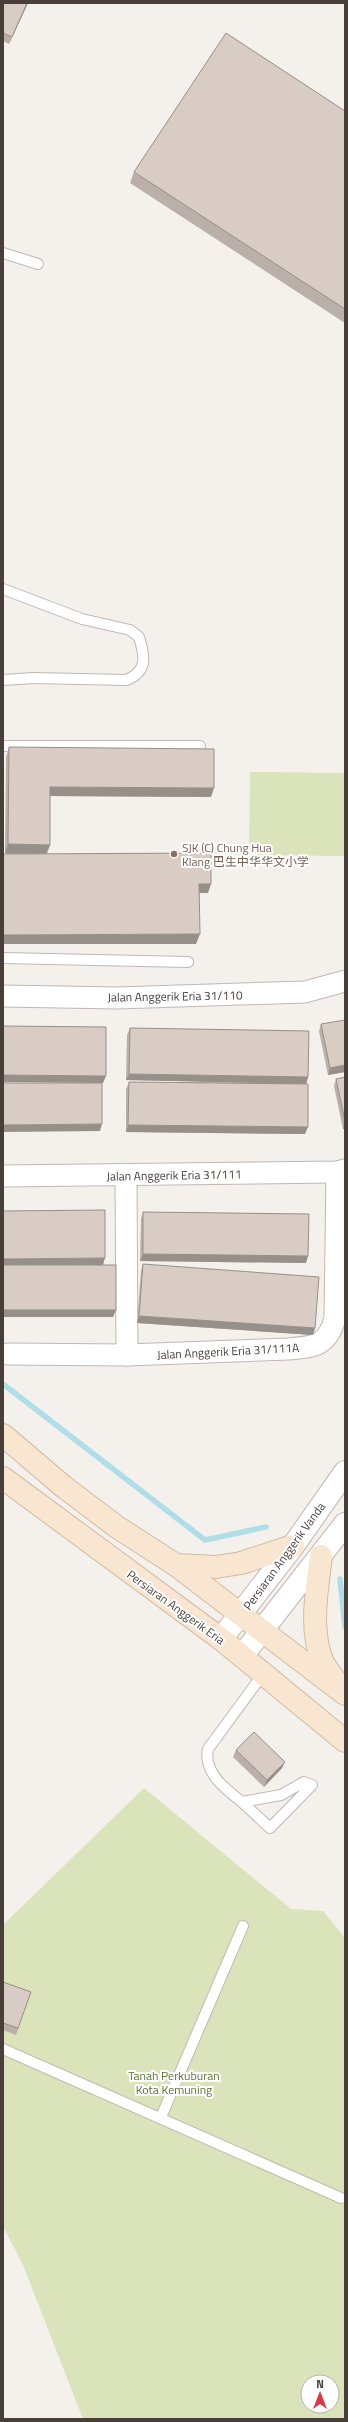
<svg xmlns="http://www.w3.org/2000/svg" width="348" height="2422" font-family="'Titillium Web','Noto Sans SC',sans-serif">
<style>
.green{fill:#dae3b9;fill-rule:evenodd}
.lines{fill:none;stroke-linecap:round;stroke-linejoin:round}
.stream{stroke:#afdee9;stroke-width:5.5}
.service-casing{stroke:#c2b8b2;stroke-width:12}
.minor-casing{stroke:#c2b8b2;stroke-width:23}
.tertiary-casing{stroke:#c2b8b2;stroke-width:24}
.secondary-casing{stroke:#d1bba2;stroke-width:24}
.service{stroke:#fff;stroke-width:10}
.minor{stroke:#fff;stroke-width:21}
.tertiary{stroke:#fff;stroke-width:22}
.secondary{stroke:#f9e6d1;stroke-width:22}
.wall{fill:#baafa9}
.shaded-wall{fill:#978f8a}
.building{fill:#d8ccc5;stroke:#978f8a}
.education-dot{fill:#8d6e63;stroke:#fff;stroke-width:1.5}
.labels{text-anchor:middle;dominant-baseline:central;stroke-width:4;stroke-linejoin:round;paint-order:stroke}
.education-label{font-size:12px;fill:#785e54;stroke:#fff;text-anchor:start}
.street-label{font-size:12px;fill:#483f3a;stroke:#fff}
.park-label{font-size:12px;fill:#5a7433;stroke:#fff}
</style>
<rect width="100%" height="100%" fill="#f4f0ec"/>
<g class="green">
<polygon points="250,772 345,773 345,856 249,855"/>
<path d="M144 1788 291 1909 323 1911 345 1938V2419H83L23 2265 3 2226V1925ZM308 2382H332V2406H308Z"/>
</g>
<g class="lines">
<g class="stream">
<polyline points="3,1384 205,1540 266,1527"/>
<polyline points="340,1579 345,1627"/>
</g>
<defs>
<g id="service">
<polyline points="3,253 38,264"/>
<path d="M3 589 82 619 130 630 139 637C145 656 148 672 126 680L34 678 3 680"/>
<polyline points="3,746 200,746"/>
<polyline points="3,958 188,962"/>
<polygon points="304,1782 312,1785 270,1828 242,1802 281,1795"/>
<path d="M242 1802C225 1789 203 1772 208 1749L263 1674"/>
<polyline points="3,2049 341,2198"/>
<polyline points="161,2117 243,1926"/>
</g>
<g id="minor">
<polyline points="3,996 117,998 305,992 345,981"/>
<polyline points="3,1176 337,1172 345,1170"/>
<polyline points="126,1177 127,1355"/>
<path d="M7 1354 127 1355 288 1349C314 1347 328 1346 335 1318L337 1172"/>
</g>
<g id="tertiary">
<polyline points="221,1639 293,1546 345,1472"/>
<polyline points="242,1656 345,1524"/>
</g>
<g id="secondary">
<polyline points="3,1435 64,1487 117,1527 176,1565 345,1694"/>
<polyline points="3,1478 221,1639 345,1741"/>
<path d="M321 1556C317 1590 309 1630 323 1663 327 1670 333 1677 337 1683"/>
<polyline points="176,1565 216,1567 241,1563 293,1546"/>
</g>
</defs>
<use href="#service" class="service-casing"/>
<use href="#minor" class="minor-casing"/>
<use href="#tertiary" class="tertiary-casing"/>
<use href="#secondary" class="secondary-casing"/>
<use href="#service" class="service"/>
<use href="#minor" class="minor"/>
<use href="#tertiary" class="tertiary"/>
<use href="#secondary" class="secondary"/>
</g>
<g class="wall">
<polygon points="3,3 28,3 9,44 3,41"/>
<polygon points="345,111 345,323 130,183 134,172"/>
<polygon points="9,747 211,797 50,796 50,845 47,854 208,893 199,893 196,944 5,853 6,757"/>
<polygon points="321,1024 345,1072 328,1075 319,1031"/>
<polygon points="130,1028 308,1077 306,1084 305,1134 126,1132 126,1089 129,1082 279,1083 126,1080 127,1035"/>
<polygon points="345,1077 345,1129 343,1129 334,1086 336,1079"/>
<polygon points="143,1212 306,1263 140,1261 141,1219"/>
<polygon points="143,1264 315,1328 313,1335 137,1323 141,1271"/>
<polygon points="236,1750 282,1768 264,1787 233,1757"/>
<polygon points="3,1982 31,1992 16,2035 3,2030"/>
</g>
<g class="shaded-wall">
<polygon points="27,3 28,3 9,44 12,37"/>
<polygon points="50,787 214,788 211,797 47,796"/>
<polygon points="8,844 50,845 46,854 5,853"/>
<polygon points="199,884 211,884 208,893 196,893"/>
<polygon points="200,934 196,944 3,944 3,935"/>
<polygon points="345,1065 345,1072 328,1075 330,1068"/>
<polygon points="129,1074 308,1077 306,1084 126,1080"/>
<polygon points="3,1075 106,1076 103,1083 3,1082"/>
<polygon points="345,1123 345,1129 343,1129"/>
<polygon points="102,1124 100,1131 3,1132 3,1125"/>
<polygon points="128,1125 308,1127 305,1134 126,1132"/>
<polygon points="143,1254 308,1256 306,1263 140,1261"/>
<polygon points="105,1258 103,1265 3,1266 3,1259"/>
<polygon points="3,1310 116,1310 113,1317 3,1317"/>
<polygon points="139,1316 315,1328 313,1335 137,1323"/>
<polygon points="285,1762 282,1768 264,1787 267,1780"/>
</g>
<g class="building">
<polygon points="3,3 27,3 12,37 3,33"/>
<polygon points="226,33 345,111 345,309 134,172"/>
<polygon points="9,747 214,749 214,788 50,787 50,845 8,844"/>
<polygon points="211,853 211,884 199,884 200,934 3,935 3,854"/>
<polygon points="345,1020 345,1065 330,1068 321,1024"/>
<polygon points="3,1026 106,1027 106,1076 3,1075"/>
<polygon points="130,1028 309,1031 308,1077 129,1074"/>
<polygon points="345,1077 345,1121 336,1079"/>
<polygon points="129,1082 308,1084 308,1127 128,1125"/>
<polygon points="3,1083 102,1083 102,1124 3,1125"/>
<polygon points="105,1210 105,1258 3,1259 3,1211"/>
<polygon points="143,1212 309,1214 308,1256 143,1254"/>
<polygon points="143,1264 319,1277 315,1328 139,1316"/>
<rect x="3" y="1265" width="113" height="45"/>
<polygon points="254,1732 285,1762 267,1780 236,1750"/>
<polygon points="3,1982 31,1992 18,2028 3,2023"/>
</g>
<circle class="education-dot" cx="174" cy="854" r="4"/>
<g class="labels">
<g class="education-label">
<text x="182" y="847">SJK (C) Chung Hua<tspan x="182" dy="14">Klang 巴生中华华文小学</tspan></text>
</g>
<g class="street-label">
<text transform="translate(175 996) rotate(-1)">Jalan Anggerik Eria 31/110</text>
<text transform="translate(174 1175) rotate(-1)">Jalan Anggerik Eria 31/111</text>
<text transform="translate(228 1351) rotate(-3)">Jalan Anggerik Eria 31/111A</text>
<text transform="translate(284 1556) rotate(-54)">Persiaran Anggerik Vanda</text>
<text transform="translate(176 1607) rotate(36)">Persiaran Anggerik Eria</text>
</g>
<g class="park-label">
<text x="174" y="2075">Tanah Perkuburan<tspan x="174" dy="14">Kota Kemuning</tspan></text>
</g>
</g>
<rect width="348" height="2422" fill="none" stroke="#483f3a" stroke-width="8"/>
<g transform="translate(320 2394)"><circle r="19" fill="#ffffff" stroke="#b6b2b0"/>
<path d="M0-3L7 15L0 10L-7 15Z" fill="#e33441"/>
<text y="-6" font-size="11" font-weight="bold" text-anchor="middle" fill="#483f3a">N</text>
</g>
</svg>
